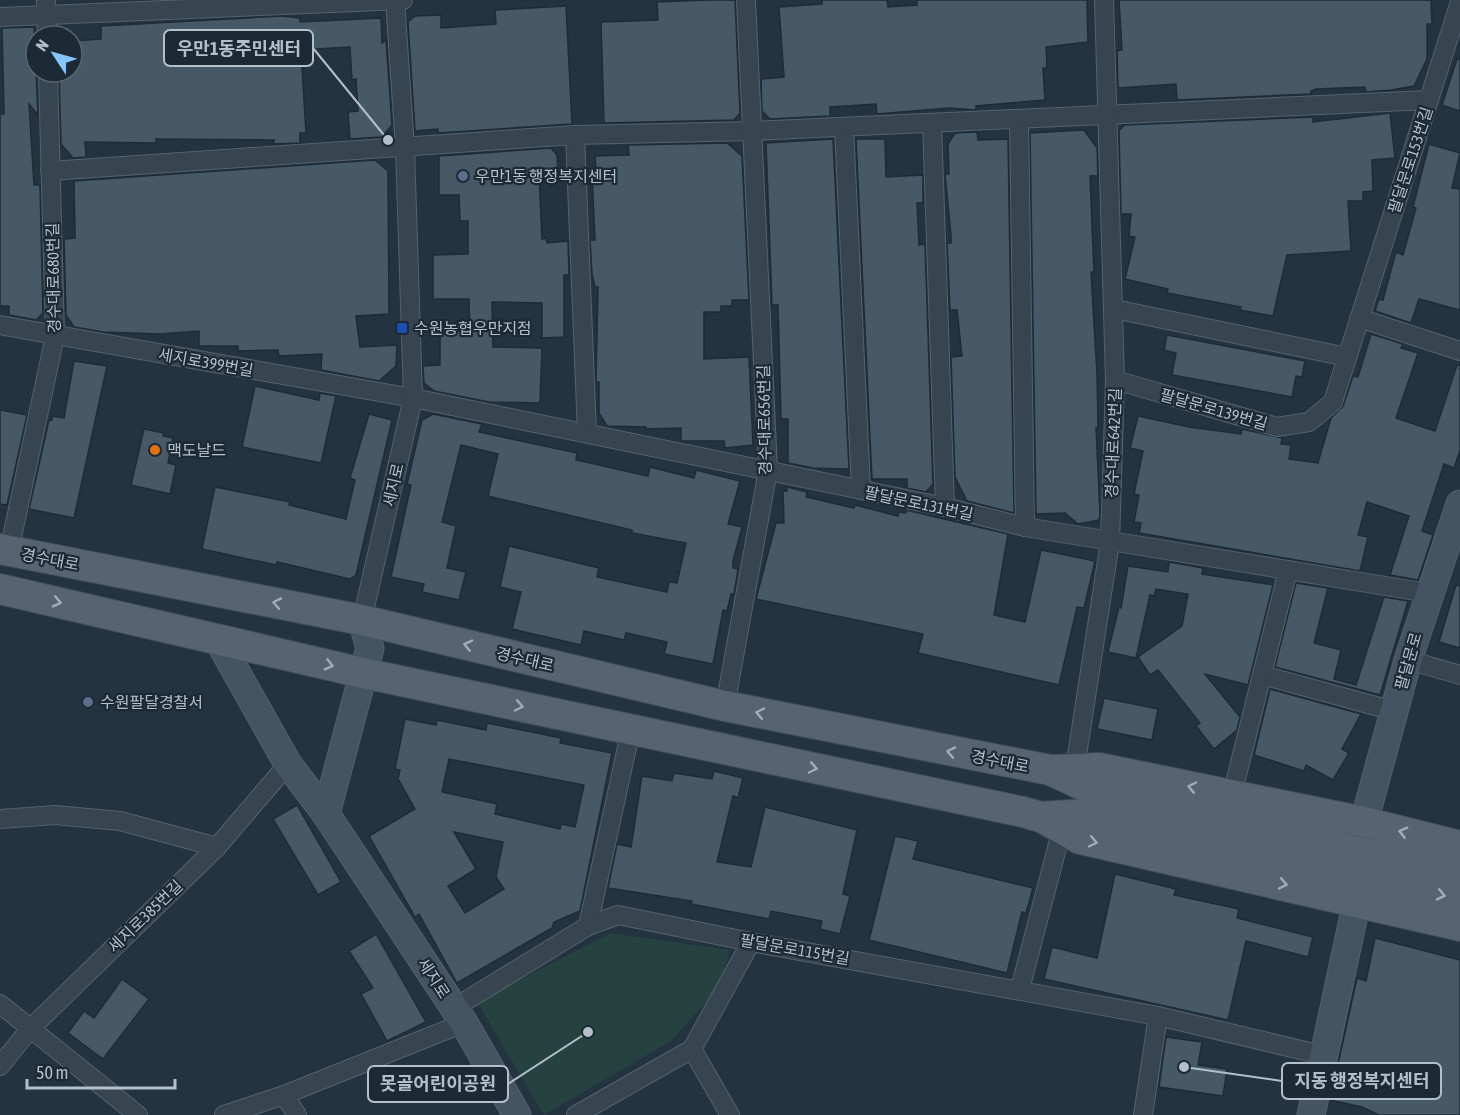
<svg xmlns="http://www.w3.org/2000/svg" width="1460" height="1115" font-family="'Asap Condensed','Noto Sans KR',sans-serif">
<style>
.green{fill:#254140}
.building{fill:#475966;stroke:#1e2c37;stroke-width:1.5;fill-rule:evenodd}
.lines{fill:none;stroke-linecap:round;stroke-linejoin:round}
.street-casing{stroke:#55636e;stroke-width:20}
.secondary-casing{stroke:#55636e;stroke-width:29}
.primary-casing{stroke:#404e59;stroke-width:32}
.street{stroke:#374550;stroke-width:18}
.secondary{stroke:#455463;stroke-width:27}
.primary{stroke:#556470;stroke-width:30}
.oneway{stroke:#a0aeb9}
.service-dot{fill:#5c6f8a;stroke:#1c2a35;stroke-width:2}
.transit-dot{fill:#1a4fb4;stroke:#1c2a35;stroke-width:2}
.food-dot{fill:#e8710a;stroke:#1c2a35;stroke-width:2}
.labels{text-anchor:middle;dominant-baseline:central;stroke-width:4.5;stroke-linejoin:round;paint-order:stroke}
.street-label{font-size:16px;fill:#b3c0cb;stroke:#1c2a35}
.poi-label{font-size:16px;fill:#b3c0cb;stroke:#1c2a35;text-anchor:start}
.leader{fill:none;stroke:#b3c0cb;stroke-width:2}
.callout-dot{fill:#b3c0cb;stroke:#1c2a35;stroke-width:2}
.callout{fill:#1c2a35;stroke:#b3c0cb;stroke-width:2}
.callout-label{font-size:18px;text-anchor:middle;font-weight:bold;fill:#b3c0cb}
</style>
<rect width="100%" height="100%" fill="#233340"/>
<polygon class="green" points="611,933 730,950 719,988 671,1041 544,1115 477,1002"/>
<g class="building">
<polygon points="708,0 735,0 740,113 734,120 604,123 601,22 658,20 657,2"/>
<polygon points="822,0 887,0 888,7 917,5 917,0 1087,0 1088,42 1046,47 1047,68 1043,68 1045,100 976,106 976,110 949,108 877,114 876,104 830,107 830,116 770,119 762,111 761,79 784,77 779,7 822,4"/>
<polygon points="1119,0 1431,0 1432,24 1427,24 1427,59 1414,86 1391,90 1366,92 1365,87 1316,89 1311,91 1311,94 1177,100 1176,84 1118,88 1117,51 1122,50"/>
<polygon points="566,6 572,124 438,133 438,129 415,131 408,22 415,16 441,15 441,28 496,24 495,10"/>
<polygon points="282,16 300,18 300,22 381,18 382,43 386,40 392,125 382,137 350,139 348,112 358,111 356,79 352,80 350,47 301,50 306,133 300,133 300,143 274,144 274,140 156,139 156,143 85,142 86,157 73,158 61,144 59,72 72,72 72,41 101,39 101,26"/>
<polygon points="34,27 38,115 29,104 34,185 40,185 43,313 36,320 9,315 9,306 0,306 0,114 4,114 2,28"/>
<polygon points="1457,59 1460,59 1460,111 1442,105"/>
<polygon points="1390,113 1395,158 1372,160 1373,191 1363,192 1363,201 1348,201 1351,251 1287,255 1273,316 1240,310 1241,307 1167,293 1168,289 1125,279 1135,237 1129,236 1131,214 1121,214 1119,131 1124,125 1313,117 1313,122"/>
<polygon points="1084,130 1097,148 1098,176 1090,176 1094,272 1091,272 1097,374 1098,428 1096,428 1100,513 1099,520 1078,524 1065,513 1036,514 1030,133"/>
<polygon points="977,132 978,140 1008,139 1014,513 967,501 955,477 951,357 962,356 957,310 950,310 947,243 951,243 951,235 945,174 949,174 948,144 955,133"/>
<polygon points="833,139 849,469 813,468 788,463 788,419 781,419 778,305 772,305 766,143"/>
<polygon points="856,139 885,139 886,177 923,175 923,203 917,203 919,245 925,244 933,484 926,492 907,488 907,479 872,479"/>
<polygon points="727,143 742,156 749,300 732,300 732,306 721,306 721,312 704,312 704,359 749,357 753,445 725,448 724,441 681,441 681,428 646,429 646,427 607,426 599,413 599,382 596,382 598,287 595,287 592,274 590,240 595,240 592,172 596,172 595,156 629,155 628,145"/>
<polygon points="1429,144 1460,153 1452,188 1460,189 1460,310 1419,299 1411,323 1375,311 1379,299 1383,300 1396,252 1403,255 1416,208 1413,207"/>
<polygon points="551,148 557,155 558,172 539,173 542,239 546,238 547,243 568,241 569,275 564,275 564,337 542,338 542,303 492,302 493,347 542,348 540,403 489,402 434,391 424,383 423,366 440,365 440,332 470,331 469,299 433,299 433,255 468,254 468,221 460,221 459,195 439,195 439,156"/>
<polygon points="375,160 388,171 389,314 356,316 360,347 397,345 396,366 379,381 321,370 322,354 279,356 278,350 238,351 238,346 199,346 199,331 160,334 103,332 74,327 66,315 64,239 75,238 74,181"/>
<polygon points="1371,334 1403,344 1401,348 1418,353 1396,418 1435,431 1457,365 1460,366 1460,450 1454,468 1444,464 1422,531 1433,535 1418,580 1390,575 1409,516 1367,502 1358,535 1368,537 1360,571 1139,533 1141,523 1134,522 1139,495 1134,494 1143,451 1130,448 1138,416 1189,427 1241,434 1242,429 1282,438 1281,444 1291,445 1289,459 1318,463 1331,418 1343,406 1353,376 1358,377"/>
<polygon points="1167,335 1305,361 1302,377 1296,376 1292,397 1172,375 1176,353 1164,350"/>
<polygon points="74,361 107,366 74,518 29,509 49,420 52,420 52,416 64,418"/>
<polygon points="255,386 319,400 320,393 336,396 321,463 242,447"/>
<polygon points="0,410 27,415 7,505 0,504"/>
<polygon points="369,414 392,420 356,575 350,579 277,562 276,565 202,549 215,487 290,502 289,505 346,519 355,480 350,478"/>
<polygon points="433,414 482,424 479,432 577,453 576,460 648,476 650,467 694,478 696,470 740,481 728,524 742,527 733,561 733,568 738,569 734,594 731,594 727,611 723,610 713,664 664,654 667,642 626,633 624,640 584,631 581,645 512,629 521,592 500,587 509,546 599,568 597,577 667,592 669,582 677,583 686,543 632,533 632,530 488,496 498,454 461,445 442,522 456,526 447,568 466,572 459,600 422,592 424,584 391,577 411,485 407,484 422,420"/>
<polygon points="144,429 164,433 163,436 173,438 168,463 176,465 170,494 131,485"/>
<polygon points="787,487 807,492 806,497 854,508 855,505 898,516 899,512 906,513 906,510 1008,534 994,615 1025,622 1041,550 1095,561 1084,608 1077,607 1059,685 918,653 923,634 756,599 776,523 784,523 783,491 787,491"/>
<polygon points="1169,562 1203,568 1202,574 1273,585 1248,685 1205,674 1240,717 1237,730 1214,749 1196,726 1200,723 1158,670 1150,675 1138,657 1182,626 1188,594 1156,589 1154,596 1150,595 1136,658 1108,652 1119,607 1121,608 1128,566 1168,572"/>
<polygon points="1296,583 1328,588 1314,643 1341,650 1334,679 1356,685 1384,597 1408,601 1380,695 1275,667"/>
<polygon points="1456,585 1460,586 1460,648 1439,642"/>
<polygon points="1270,689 1361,714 1342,749 1349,753 1333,780 1306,765 1304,771 1254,755"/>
<polygon points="1104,698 1158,709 1152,740 1097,729"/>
<path d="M405 719 436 725 437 720 486 730 487 723 561 738 560 743 612 753 580 911 554 922 552 928 457 983 419 914 415 917 369 836 415 809 398 779 400 770 395 769ZM449 759 584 785 575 827 561 824 560 829 495 814 497 804 442 792ZM454 832 503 842 496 877 504 889 465 913 448 886 476 869Z"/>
<polygon points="714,771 743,778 738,798 733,796 717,862 751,867 765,807 857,830 843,894 850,896 840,934 820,929 822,921 771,911 769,919 691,904 692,901 608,888 617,844 631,847 642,776 672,781 674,773 712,779"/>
<polygon points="297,805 341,882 318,895 273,819"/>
<polygon points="895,836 918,841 913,859 1033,888 1026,913 1022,912 1007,973 869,940"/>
<polygon points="1115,874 1176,889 1174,895 1239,909 1237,918 1313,937 1308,957 1246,941 1228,1020 1044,979 1052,947 1097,958"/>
<polygon points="376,934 426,1022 387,1041 361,994 373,988 349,951"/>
<polygon points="1375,938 1460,960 1460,1115 1379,1115 1362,1107 1330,1100 1357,978 1366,981"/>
<polygon points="122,979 149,999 103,1059 68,1033 84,1011 94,1018"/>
<polygon points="1166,1037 1202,1042 1198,1065 1227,1069 1223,1096 1159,1087"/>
</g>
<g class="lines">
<defs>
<g id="street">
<polyline points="46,0 47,36"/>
<polyline points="0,17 403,0"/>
<polyline points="1019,119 1025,527"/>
<polyline points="932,123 945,507"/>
<polyline points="844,127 861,490"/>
<polyline points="575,135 587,433"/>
<polyline points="50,171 575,135 753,131 1429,100"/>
<polyline points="1114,309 1347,357"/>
<polyline points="1359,318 1460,351"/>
<polyline points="0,325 413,398 945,507 1025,527 1428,593"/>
<polyline points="1115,380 1277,427 1309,422 1333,402 1460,2"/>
<polyline points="9,551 55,336 48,72"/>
<polyline points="362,620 413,398 405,148 395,0"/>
<polyline points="1408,660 1460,675"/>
<polyline points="1262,675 1394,711"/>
<polyline points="725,706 768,470 746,0"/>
<polyline points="1075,768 1110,542 1115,380 1104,0"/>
<polyline points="1232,795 1288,570"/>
<polyline points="0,819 55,815 120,821 217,847"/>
<polyline points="588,926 631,729"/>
<polyline points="1020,989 1062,829"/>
<polyline points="0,1004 138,1115"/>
<polyline points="454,1008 588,926 618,915 751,942 1158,1016 1322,1055"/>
<polyline points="692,1049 730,1115"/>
<polyline points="0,1066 30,1029 217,847 288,764"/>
<polyline points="284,1095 297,1115"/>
<polyline points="224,1115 284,1095 464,1023"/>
<polyline points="576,1115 692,1049 751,942"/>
<polyline points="1143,1115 1158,1016"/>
</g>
<g id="secondary">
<polyline points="217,638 288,764 326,814 464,1023 517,1115"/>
<polyline points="326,814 370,648 362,620"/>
<polyline points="1364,822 1408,660 1460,504"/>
<polyline points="1311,1115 1357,901"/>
</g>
<g id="primary">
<polyline points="0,549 362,620 725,706 1050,770 1093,790 1245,827 1460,874"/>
<polyline points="0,589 363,673 1023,812 1041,817 1080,839 1460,926"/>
<polyline points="1055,770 1099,768 1364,822 1460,846"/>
<polyline points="1041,817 1087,814 1241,847 1460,899"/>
</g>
</defs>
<use href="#street" class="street-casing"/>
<use href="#secondary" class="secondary-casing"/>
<use href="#primary" class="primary-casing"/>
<use href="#street" class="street"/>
<use href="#secondary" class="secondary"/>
<use href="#primary" class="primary"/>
</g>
<defs><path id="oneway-chevron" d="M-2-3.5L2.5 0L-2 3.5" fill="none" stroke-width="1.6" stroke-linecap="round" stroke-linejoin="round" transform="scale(1.5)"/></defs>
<g class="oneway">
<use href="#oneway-chevron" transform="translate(57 602) rotate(13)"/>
<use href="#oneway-chevron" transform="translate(277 603) rotate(-169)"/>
<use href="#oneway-chevron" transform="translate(468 645) rotate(-167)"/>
<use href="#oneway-chevron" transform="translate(329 665) rotate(14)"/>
<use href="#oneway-chevron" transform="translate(519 706) rotate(12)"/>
<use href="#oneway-chevron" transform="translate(760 713) rotate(-168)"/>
<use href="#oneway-chevron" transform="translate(951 752) rotate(-169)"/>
<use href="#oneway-chevron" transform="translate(813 768) rotate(12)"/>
<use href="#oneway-chevron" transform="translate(1192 787) rotate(-168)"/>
<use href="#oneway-chevron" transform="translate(1403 832) rotate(-166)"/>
<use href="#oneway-chevron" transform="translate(1093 842) rotate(12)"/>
<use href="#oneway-chevron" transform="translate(1283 884) rotate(12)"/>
<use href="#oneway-chevron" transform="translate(1441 895) rotate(13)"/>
</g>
<g class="service-dot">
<circle cx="463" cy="176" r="6"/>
<circle cx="88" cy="702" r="6"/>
</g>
<rect class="transit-dot" x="396" y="322" width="12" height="12" rx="3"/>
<circle class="food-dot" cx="155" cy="450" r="6"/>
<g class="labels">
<g class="street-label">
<text transform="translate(1410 160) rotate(-72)">팔달문로153번길</text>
<text transform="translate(53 278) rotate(-91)">경수대로680번길</text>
<text transform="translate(206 362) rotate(10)">세지로399번길</text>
<text transform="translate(1214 409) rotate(16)">팔달문로139번길</text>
<text transform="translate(764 420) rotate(-91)">경수대로656번길</text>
<text transform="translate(1113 443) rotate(-88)">경수대로642번길</text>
<text transform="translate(393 485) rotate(-77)">세지로</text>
<text transform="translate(919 503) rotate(12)">팔달문로131번길</text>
<text transform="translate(50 559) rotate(11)">경수대로</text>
<text transform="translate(525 659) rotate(13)">경수대로</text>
<text transform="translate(1408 661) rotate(-74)">팔달문로</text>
<text transform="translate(1000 761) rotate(11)">경수대로</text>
<text transform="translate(145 916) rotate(-44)">세지로385번길</text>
<text transform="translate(795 949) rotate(10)">팔달문로115번길</text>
<text transform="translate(434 978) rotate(57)">세지로</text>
</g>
<g class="poi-label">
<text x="475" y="176">우만1동 행정복지센터</text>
<text x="414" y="328">수원농협우만지점</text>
<text x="167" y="450">맥도날드</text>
<text x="100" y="702">수원팔달경찰서</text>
</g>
</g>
<path class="leader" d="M388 140L313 48M1184 1067L1282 1081M588 1032L508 1084"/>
<g class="callout-dot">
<circle cx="388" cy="140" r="6"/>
<circle cx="1184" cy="1067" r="6"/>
<circle cx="588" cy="1032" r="6"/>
</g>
<g class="callout">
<rect x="164" y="30" width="149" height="36" rx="6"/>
<rect x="1282" y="1063" width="159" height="36" rx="6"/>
<rect x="368" y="1066" width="140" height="36" rx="6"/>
</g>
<g class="callout-label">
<text x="239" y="55">우만1동주민센터</text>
<text x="1362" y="1087">지동 행정복지센터</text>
<text x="438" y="1090">못골어린이공원</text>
</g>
<g transform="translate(54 54) rotate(306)"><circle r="28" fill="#1c2a35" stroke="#586671" stroke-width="1.5"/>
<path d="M0-4.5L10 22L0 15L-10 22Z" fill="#85c5fe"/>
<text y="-9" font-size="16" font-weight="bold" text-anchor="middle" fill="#b3c0cb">N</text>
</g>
<path d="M27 1079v9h148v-9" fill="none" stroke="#b3c0cb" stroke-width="3"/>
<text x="36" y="1079" font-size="18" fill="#b3c0cb" stroke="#1c2a35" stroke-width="4.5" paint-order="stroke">50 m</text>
</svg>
